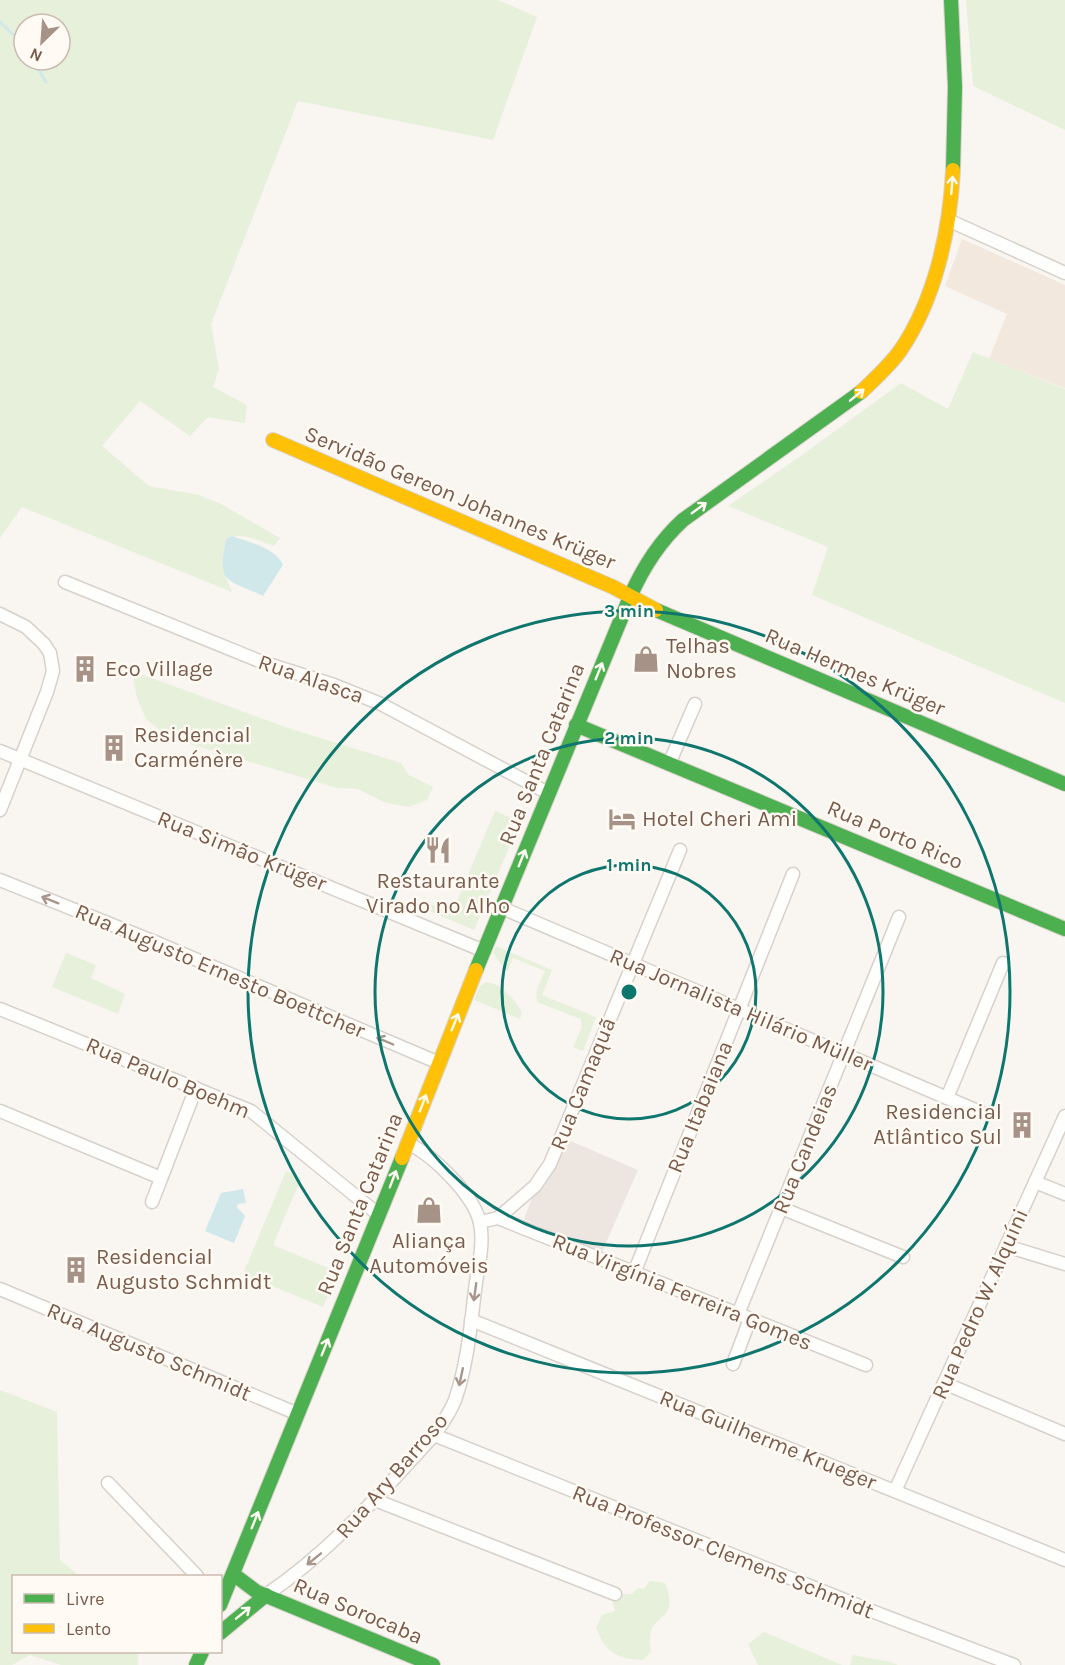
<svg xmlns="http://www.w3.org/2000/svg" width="1065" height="1665" font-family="Karla,sans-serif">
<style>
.residential{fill:#f2e8de}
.industrial{fill:#ede5e0}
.green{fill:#e7f0db;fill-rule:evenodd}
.water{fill:#d0e8ea}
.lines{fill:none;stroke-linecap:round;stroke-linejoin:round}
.stream{stroke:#d0e8ea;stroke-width:3}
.street-casing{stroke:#d7d1cb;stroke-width:15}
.fast-casing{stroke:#d9d2cb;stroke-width:16}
.slow-casing{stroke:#d9d2cb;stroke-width:16}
.street{stroke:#fefefd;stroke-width:12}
.fast{stroke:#4caf50;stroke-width:14}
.slow{stroke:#ffc107;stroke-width:14}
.oneway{stroke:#fffaf3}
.oneway2{stroke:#a8958b}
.ring{fill:none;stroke:#0f766e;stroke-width:3}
.labels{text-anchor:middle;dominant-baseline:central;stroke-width:5;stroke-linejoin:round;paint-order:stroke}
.street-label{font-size:22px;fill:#7a5c4d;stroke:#fffaf3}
.poi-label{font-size:22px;fill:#7a5c4d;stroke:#fffaf3;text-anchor:start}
.centre{fill:#0f766e;stroke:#fffaf3;stroke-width:3}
.ring-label{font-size:18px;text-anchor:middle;font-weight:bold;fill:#0f766e;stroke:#fffaf3;stroke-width:5;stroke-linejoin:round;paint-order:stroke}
</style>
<rect width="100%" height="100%" fill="#f9f5f0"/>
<polygon class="residential" points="962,239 1065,285 1065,388 989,359 1007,314 945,286"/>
<polygon class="industrial" points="566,1139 638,1170 601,1254 524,1219 532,1198 548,1181"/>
<g class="green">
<path d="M0 0H498L537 17 493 140 298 101 211 324 219 369 213 387 247 405 245 423 208 417 190 436 140 401 102 446 149 486 199 495 221 504 280 538 274 546C260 541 240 531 226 539 221 566 222 567 232 592L22 507 0 538ZM24 24H60V60H24Z"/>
<polygon points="966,0 1065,0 1065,130 973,86"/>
<polygon points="973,352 1065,389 1065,703 812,595 828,547 728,506 802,455 901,383 948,409"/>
<polygon points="143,675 288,728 401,763 409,775 433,787 427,800 408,807 384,802 358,789 337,788 197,746 173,741 146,719 137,698 133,677"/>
<polygon points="495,811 520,822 474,930 408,902 454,908"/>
<path d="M496 946 552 970 542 995 596 1017 583 1051 573 1047 582 1027 581 1019 539 1003C532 994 541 981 545 971L513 958 507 972 493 953Z"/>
<polygon points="66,953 96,965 91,978 125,994 118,1014 52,987"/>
<path d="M487 982C501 983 516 1001 522 1012L520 1019 474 1000 480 986Z"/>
<polygon points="286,1171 301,1178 273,1245 338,1272 323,1307 243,1274"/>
<polygon points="0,1390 57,1412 60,1560 79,1576 14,1576 14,1652 138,1652 138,1665 61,1665 30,1655 12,1665 0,1665"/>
<path d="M650 1581 665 1583C681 1622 652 1611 650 1638 649 1642 651 1648 651 1652L643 1660C616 1659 605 1652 596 1627L602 1615 615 1611 612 1600 620 1594H632L638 1588 644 1589Z"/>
<polygon points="764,1632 842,1665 758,1665 748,1644"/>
<path d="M853 1654C868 1660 883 1658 898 1665H850Z"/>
</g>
<g class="water">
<path d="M232 536C248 542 276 548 283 565L263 596C226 578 217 585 226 539Z"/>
<polygon points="243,1189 246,1203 238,1204 237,1207 245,1216 234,1243 205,1231 221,1193"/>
</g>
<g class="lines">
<g class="stream">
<polyline points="0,22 19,40 24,47"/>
<polyline points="32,60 46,82"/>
</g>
<defs>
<g id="street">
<polyline points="948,220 1065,273"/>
<polyline points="65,582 262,662 334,685 381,704 548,793"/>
<polyline points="0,614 26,627 44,644 50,653 53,671 47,692 0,810"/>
<polyline points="0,751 484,951"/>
<polyline points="669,764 695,704"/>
<polyline points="0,880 155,942 439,1063"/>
<polyline points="502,908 980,1112"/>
<polyline points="0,1009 251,1111 379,1215"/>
<polyline points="947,1098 1003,963"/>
<polyline points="0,1111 161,1178"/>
<polyline points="1035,1182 1065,1194"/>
<polyline points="152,1202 196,1088"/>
<polyline points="781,1208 903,1257"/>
<polyline points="498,1218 866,1365"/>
<polyline points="480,1222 498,1218 535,1186 550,1164 680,850"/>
<polyline points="1006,1246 1065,1264"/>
<polyline points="634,1273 793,874"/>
<polyline points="0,1289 298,1414"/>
<polyline points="738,1314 899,917"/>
<polyline points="471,1320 1065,1560"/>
<polyline points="733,1364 750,1319"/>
<polyline points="944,1383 1065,1434"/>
<polyline points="434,1435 882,1615 1014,1665"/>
<polyline points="108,1483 197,1576"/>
<polyline points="895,1491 1065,1116"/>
<polyline points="375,1500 615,1594"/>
<path d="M266 1595C331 1551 381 1493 434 1435 442 1424 450 1413 455 1400 468 1363 471 1321 476 1282 479 1264 484 1242 480 1223 474 1195 432 1154 407 1143"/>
</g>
<g id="fast">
<polyline points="951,0 955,87 953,170"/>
<polyline points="656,610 1065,784"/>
<polyline points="576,725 1065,929"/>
<path d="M476 970 630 597C643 567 659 542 683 520L861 392"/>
<polyline points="233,1574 257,1592 433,1665"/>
<polyline points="220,1605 402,1158"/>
<polyline points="220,1633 266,1595"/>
<polyline points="196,1665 202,1652"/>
</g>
<g id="slow">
<path d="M861 392C875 379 889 366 900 351 935 300 950 231 953 170"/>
<polyline points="273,440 613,587 656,610"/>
<polyline points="402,1158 476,970"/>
</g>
</defs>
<use href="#street" class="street-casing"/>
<use href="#fast" class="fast-casing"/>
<use href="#slow" class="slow-casing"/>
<use href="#street" class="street"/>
<use href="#fast" class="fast"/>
<use href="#slow" class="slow"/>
</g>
<defs><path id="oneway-shaft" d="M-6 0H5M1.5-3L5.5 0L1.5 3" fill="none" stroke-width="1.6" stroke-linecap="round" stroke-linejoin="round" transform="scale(1.5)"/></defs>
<g class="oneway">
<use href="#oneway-shaft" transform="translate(952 185) rotate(-85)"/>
<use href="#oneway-shaft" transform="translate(857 395) rotate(-39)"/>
<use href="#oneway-shaft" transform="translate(699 508) rotate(-36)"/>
<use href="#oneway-shaft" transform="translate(599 671) rotate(-68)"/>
<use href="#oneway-shaft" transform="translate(522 858) rotate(-68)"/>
<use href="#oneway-shaft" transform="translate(455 1022) rotate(-68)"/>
<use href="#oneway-shaft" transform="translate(423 1103) rotate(-69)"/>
<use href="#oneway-shaft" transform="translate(393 1179) rotate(-69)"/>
<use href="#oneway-shaft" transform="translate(325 1347) rotate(-68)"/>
<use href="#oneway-shaft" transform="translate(255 1520) rotate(-68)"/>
<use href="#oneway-shaft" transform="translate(243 1613) rotate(-39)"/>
</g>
<g class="oneway2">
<use href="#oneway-shaft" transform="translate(50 900) rotate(-158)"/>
<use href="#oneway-shaft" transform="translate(385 1041) rotate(-157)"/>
<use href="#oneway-shaft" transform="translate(475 1292) rotate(98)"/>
<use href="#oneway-shaft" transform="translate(461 1377) rotate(102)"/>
<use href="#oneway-shaft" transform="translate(314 1559) rotate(141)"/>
</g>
<g class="ring">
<circle cx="629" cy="992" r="127"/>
<circle cx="629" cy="992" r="254"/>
<circle cx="629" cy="992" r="381"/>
</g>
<defs>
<symbol id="shop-bare" viewBox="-9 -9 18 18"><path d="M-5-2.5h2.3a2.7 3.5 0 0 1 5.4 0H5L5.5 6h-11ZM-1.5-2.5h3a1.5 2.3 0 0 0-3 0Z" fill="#a69286" stroke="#fffaf3" stroke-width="2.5" paint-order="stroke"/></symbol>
<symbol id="building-bare" viewBox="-9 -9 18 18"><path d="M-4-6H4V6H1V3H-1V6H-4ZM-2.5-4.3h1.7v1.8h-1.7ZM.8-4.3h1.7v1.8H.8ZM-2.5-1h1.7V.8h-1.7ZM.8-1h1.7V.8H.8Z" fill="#a69286" stroke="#fffaf3" stroke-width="2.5" paint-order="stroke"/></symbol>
<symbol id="hotel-bare" viewBox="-9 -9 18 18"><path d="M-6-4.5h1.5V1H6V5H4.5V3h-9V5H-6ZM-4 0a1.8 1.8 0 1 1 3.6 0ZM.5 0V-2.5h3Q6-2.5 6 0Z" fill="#a69286" stroke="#fffaf3" stroke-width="2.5" paint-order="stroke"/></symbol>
<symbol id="restaurant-bare" viewBox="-9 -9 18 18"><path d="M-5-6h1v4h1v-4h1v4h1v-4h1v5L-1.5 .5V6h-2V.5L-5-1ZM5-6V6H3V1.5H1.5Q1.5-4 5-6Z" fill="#a69286" stroke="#fffaf3" stroke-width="2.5" paint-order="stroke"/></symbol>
</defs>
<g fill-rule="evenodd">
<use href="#shop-bare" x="627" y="640" width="38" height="38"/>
<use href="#building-bare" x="66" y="650" width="38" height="38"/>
<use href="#building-bare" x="95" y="729" width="38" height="38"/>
<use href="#hotel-bare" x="603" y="800" width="38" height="38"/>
<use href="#restaurant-bare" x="419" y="831" width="38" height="38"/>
<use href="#building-bare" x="1003" y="1106" width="38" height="38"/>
<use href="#shop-bare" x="410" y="1191" width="38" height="38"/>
<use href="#building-bare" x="57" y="1251" width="38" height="38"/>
</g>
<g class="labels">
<g class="street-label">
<text transform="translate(460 498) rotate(23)">Servidão Gereon Johannes Krüger</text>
<text transform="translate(855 672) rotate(23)">Rua Hermes Krüger</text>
<text transform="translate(311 679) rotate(19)">Rua Alasca</text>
<text transform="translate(542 754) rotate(-68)">Rua Santa Catarina</text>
<text transform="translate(895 835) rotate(23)">Rua Porto Rico</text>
<text transform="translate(242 851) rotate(22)">Rua Simão Krüger</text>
<text transform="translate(220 971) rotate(23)">Rua Augusto Ernesto Boettcher</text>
<text transform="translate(741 1010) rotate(23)">Rua Jornalista Hilário Müller</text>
<text transform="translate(168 1078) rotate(23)">Rua Paulo Boehm</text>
<text transform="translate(583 1084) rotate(-68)">Rua Camaquã</text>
<text transform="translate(700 1107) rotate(-68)">Rua Itabaiana</text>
<text transform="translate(805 1149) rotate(-68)">Rua Candeias</text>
<text transform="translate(360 1204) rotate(-68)">Rua Santa Catarina</text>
<text transform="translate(682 1292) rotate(22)">Rua Virgínia Ferreira Gomes</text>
<text transform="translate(980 1304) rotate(-66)">Rua Pedro W. Alquíni</text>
<text transform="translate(149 1352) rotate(23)">Rua Augusto Schmidt</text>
<text transform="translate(768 1440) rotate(22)">Rua Guilherme Krueger</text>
<text transform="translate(392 1476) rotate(-49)">Rua Ary Barroso</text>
<text transform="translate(723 1552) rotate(22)">Rua Professor Clemens Schmidt</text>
<text transform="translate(358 1611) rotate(23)">Rua Sorocaba</text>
</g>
<g class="poi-label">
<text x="666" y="646">Telhas<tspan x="666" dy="25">Nobres</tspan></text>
<text x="105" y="669">Eco Village</text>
<text x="134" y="735">Residencial<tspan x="134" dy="25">Carménère</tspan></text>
<text x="642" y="819">Hotel Cheri Ami</text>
<text x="438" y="881" text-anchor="middle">Restaurante<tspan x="438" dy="25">Virado no Alho</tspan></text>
<text x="1002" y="1112" text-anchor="end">Residencial<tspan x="1002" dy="25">Atlântico Sul</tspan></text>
<text x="429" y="1241" text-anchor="middle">Aliança<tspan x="429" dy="25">Automóveis</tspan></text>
<text x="96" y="1257">Residencial<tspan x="96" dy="25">Augusto Schmidt</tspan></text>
</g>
</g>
<circle cx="629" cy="992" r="9" class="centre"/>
<g class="ring-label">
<text x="629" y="617">3 min</text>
<text x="629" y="744">2 min</text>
<text x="629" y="871">1 min</text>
</g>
<rect x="12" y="1575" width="210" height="78" fill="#fffaf3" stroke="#cabbb1" stroke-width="1.5"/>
<rect x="24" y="1594" width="30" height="9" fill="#4caf50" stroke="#cabbb1" stroke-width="1.5"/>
<text x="66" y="1605" font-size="18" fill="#7a5c4d">Livre</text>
<rect x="24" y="1624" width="30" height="9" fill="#ffc107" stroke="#cabbb1" stroke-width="1.5"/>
<text x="66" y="1635" font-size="18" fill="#7a5c4d">Lento</text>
<g transform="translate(42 42) rotate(205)"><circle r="28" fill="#fffaf3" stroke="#cabbb1" stroke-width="1.5"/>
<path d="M0-4.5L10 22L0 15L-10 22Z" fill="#a69286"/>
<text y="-9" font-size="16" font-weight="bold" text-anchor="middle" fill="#7a5c4d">N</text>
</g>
</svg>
